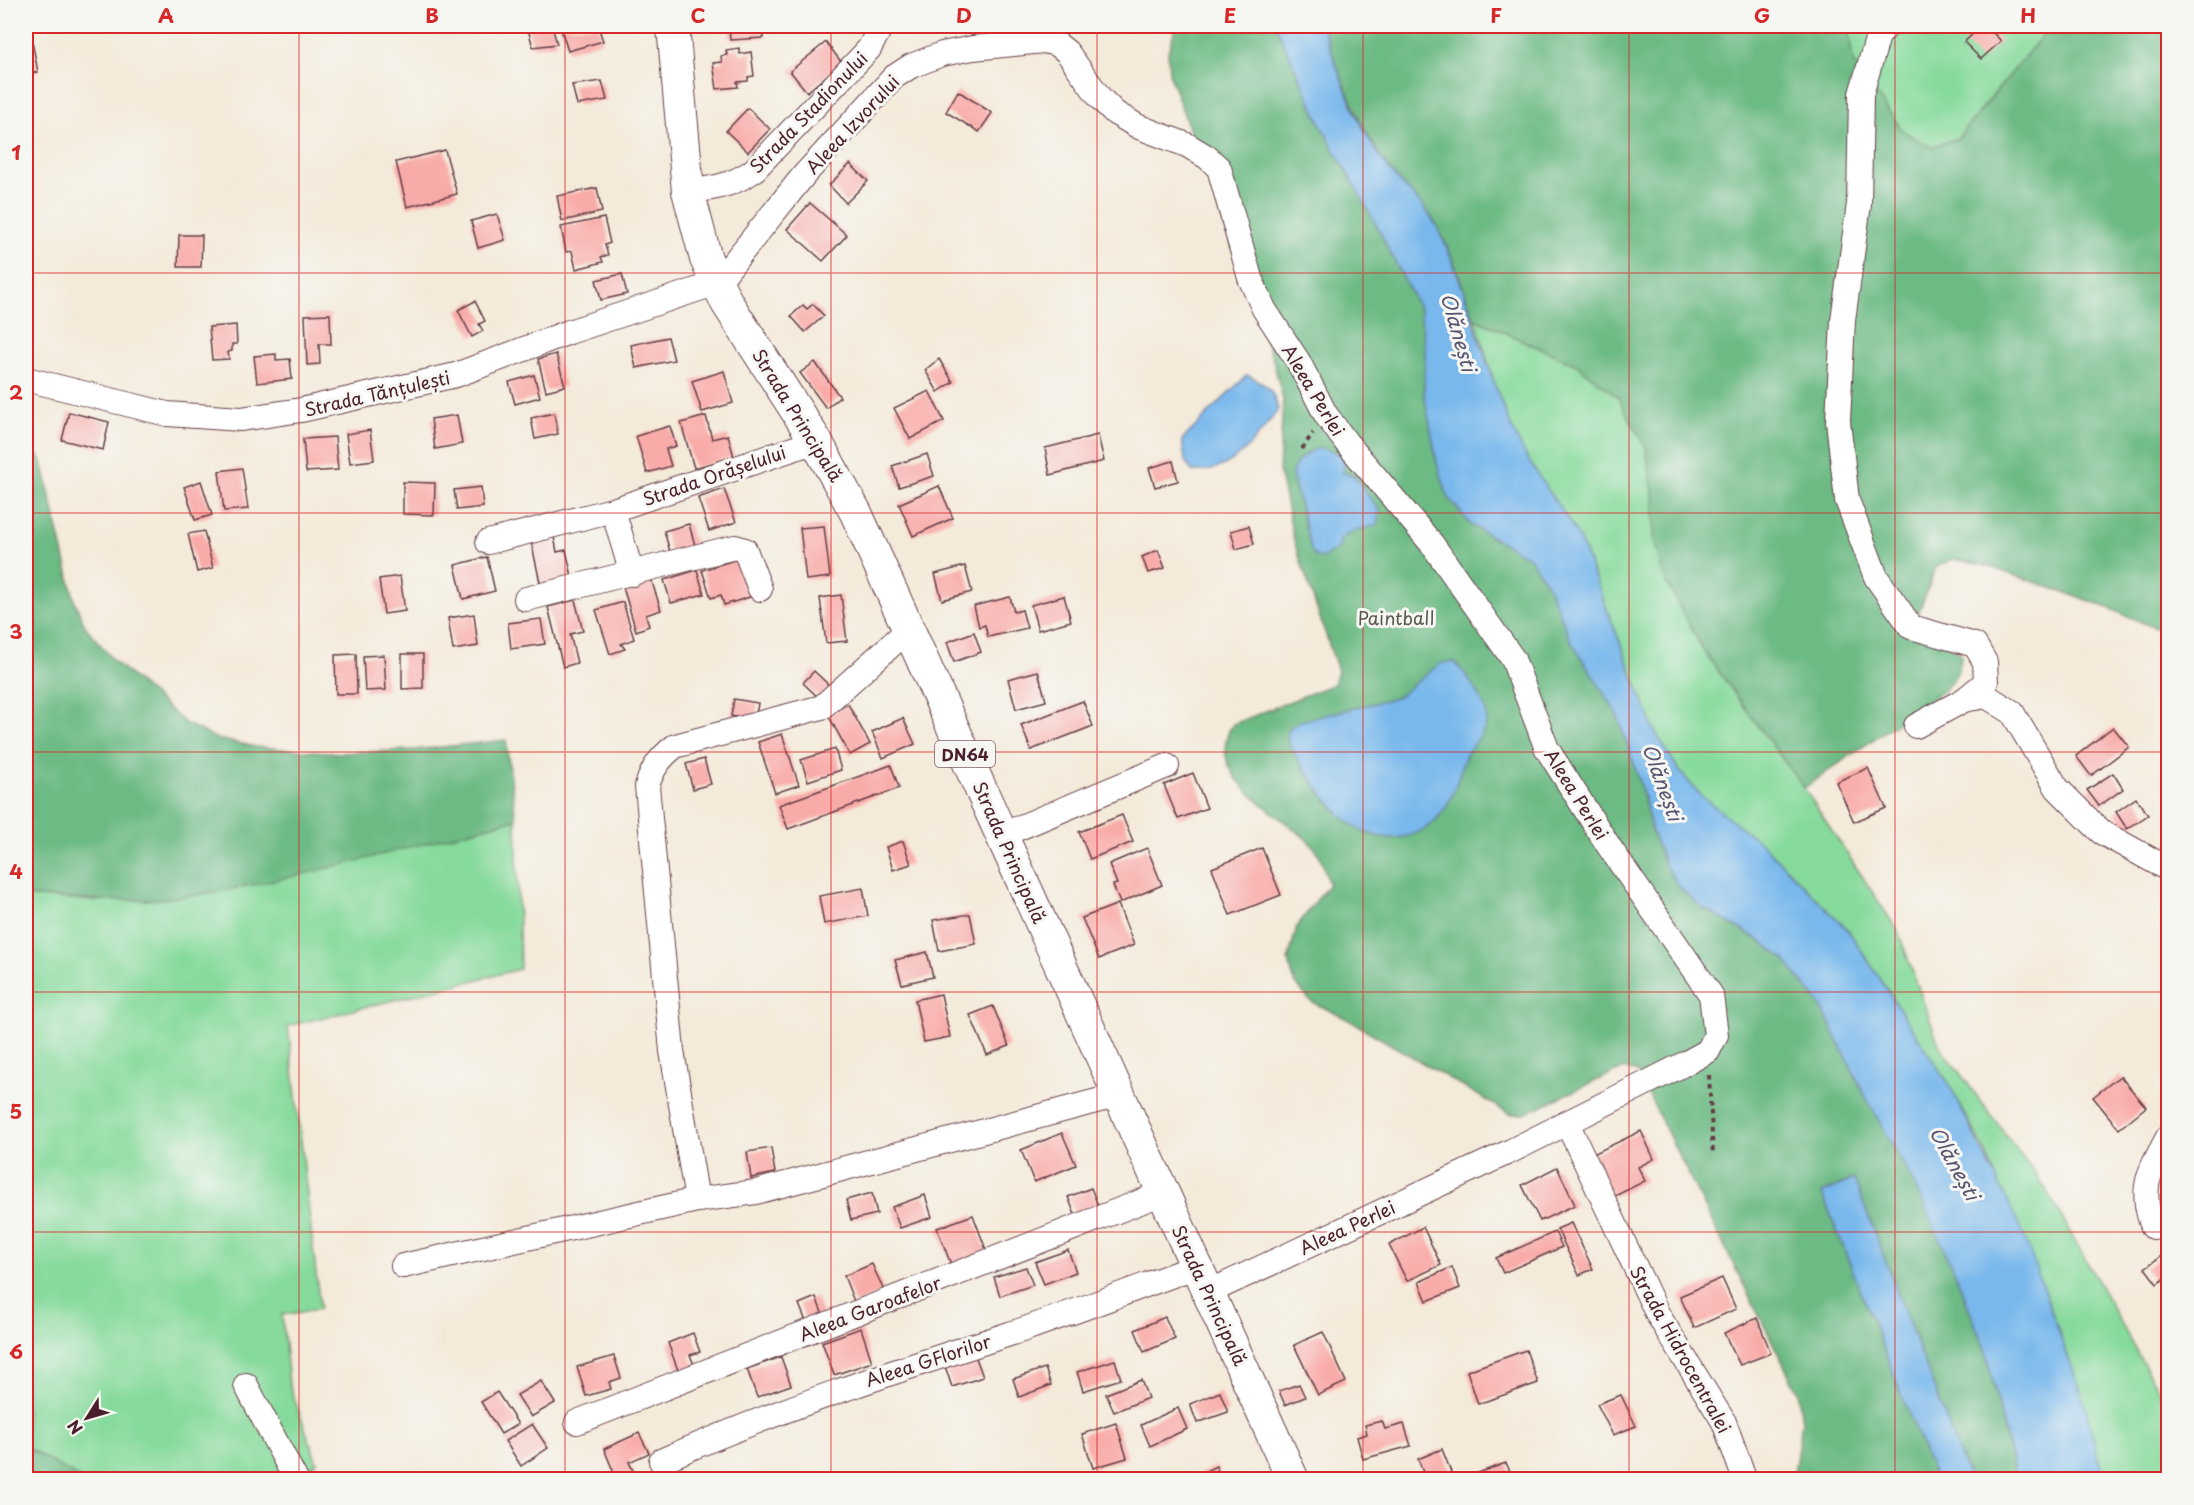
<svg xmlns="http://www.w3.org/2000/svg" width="2194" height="1505" font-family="'Playpen Sans',sans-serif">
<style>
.green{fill:#86da9c;stroke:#687c64;stroke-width:1.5}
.forest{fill:#6cba84;stroke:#5b6c58;stroke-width:1.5}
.water{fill:#78b8ec;stroke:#616c8c;stroke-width:1.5}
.building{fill:#f9aba9}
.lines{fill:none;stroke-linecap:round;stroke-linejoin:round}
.minor-casing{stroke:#643d45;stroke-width:26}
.major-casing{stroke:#643d45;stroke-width:34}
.path{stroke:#643d45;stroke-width:4;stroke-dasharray:4.5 4.5;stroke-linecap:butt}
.minor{stroke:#fff;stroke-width:24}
.major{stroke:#fff;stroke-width:32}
.grid{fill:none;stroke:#d62828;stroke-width:1.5;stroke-opacity:0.55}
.labels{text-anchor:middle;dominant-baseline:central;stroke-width:6;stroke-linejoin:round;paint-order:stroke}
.shield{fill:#f6f6f2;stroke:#7e6067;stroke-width:1.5}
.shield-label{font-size:16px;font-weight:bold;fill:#4a1f2b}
.street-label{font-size:18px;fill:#4a1f2b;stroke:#f6f6f2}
.park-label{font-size:18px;fill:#5c574d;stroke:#f6f6f2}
.water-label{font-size:20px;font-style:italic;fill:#5a556f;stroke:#f6f6f2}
.neatline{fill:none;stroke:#d62828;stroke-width:2}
.grid-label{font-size:20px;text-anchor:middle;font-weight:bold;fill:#d62828}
</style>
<rect width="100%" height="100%" fill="#f6f6f2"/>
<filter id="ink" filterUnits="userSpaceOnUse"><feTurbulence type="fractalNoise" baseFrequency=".0167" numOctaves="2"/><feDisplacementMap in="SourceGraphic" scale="12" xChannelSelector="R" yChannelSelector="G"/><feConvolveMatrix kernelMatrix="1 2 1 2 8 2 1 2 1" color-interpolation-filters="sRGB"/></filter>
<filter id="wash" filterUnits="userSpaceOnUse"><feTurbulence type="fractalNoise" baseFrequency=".008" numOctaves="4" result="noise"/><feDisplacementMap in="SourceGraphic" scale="24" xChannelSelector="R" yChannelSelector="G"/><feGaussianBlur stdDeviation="1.35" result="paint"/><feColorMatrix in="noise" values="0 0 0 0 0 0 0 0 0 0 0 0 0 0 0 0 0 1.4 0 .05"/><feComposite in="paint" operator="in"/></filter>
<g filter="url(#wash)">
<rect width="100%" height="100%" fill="#f4ead9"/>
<g class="green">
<polygon points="1848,26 2050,26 1958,138 1931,147 1903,132 1852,62"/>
<path d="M1475 319 1575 364 1617 396 1646 447 1654 498V540L1664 578 1705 653 1804 788 1898 931 1939 1045 2046 1189 2168 1408V1479H2107L2100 1465 2083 1398 2041 1283 1985 1151 1951 1088 1848 930 1700 795 1678 769 1655 732 1579 538C1563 510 1542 486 1526 458 1501 416 1490 365 1475 319Z"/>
<polygon points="516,819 520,969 288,1026 320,1309 282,1315 289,1384 317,1462 296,1479 81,1480 26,1447 26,896 95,901 327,867"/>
</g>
<g class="forest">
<path d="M1176 26H1276L1323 129 1371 215 1420 310 1425 351V393L1437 463 1491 537 1513 546 1530 558 1548 586 1572 643 1616 711 1640 782 1652 832 1665 865 1680 888 1701 907 1756 938 1784 959 1820 1004 1867 1099 1913 1182 1954 1270 1985 1349 2016 1479H1969L1854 1179 1822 1193 1935 1479H1793L1802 1422 1798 1393 1637 1072 1624 1068 1524 1114H1510L1349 1020 1310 1001 1295 983 1288 961 1297 926 1329 884C1325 872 1322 856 1313 846 1284 814 1199 777 1233 724L1334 684 1338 671 1295 544 1279 471 1283 399 1273 360 1169 73 1168 52Z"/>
<path d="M1322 26H1848L1853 62 1903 131 1931 147 1958 138 2050 26H2168V633L2101 605 1984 565 1953 559 1936 567 1918 614 1920 625 1961 654C1961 670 1955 678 1944 690L1804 788 1705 653 1664 578 1654 540V498L1646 447 1617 396 1575 364 1475 319C1463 289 1453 254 1437 226 1423 203 1402 188 1387 166 1357 123 1340 75 1322 26Z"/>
<path d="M26 445 41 458 75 602 85 626 112 659 185 723 217 739 257 747 340 753 414 750 506 740 516 819C412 846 308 877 202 894 144 904 84 900 26 896Z"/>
<polygon points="26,1447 81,1479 26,1479"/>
</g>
<g class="water">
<path d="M1276 26H1322C1340 74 1356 128 1389 169 1405 190 1427 206 1438 229 1470 293 1483 365 1513 430 1530 469 1558 501 1579 538L1655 732 1678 769 1700 795 1761 843 1848 930 1951 1088 2022 1230 2083 1398 2100 1465 2107 1479H2016L1985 1349 1954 1270 1913 1182 1867 1099 1820 1004 1784 959 1756 938 1701 907 1680 888 1665 865 1652 832 1640 782 1616 712 1572 643 1548 586 1530 558 1471 525 1448 497 1437 463 1424 393 1425 351 1420 310 1371 215 1323 129Z"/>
<path d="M1247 375C1266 384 1274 389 1278 410 1256 439 1232 475 1192 471L1185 461 1182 440Z"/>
<path d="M1322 448 1342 455 1345 463 1342 472 1354 476 1380 511 1378 525 1356 530 1340 539 1339 548 1322 558 1315 556 1311 550 1292 474C1295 460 1308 450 1322 448Z"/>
<path d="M1455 662C1465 673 1484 698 1486 713 1490 735 1470 742 1464 760 1458 777 1454 797 1443 811 1420 845 1373 846 1343 817 1323 798 1305 772 1291 748L1287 737 1290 728 1300 721 1396 698 1441 663Z"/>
<polygon points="1854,1179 1969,1479 1935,1479 1822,1193"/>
</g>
<g id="blocks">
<g class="building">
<polygon points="527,26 552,26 557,44 533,47"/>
<polygon points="560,26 598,26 603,41 568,51"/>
<polygon points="729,26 763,26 764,38 730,40"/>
<polygon points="1982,26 1986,26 2001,41 1981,59 1964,42"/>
<polygon points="32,41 38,72 26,75 26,43"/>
<polygon points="826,42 842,63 807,92 790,71"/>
<polygon points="739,48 740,54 751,52 754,76 748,77 748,81 737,82 738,87 717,89 713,63 722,62 721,56 727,55 726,50"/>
<polygon points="602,81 607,100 577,105 572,85"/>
<polygon points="958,91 992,113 979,132 946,112"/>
<polygon points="748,108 770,129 748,152 726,131"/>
<polygon points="445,150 457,194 407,207 396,162"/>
<polygon points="850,164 868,181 846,203 829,185"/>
<polygon points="597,188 602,212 562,221 557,196"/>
<polygon points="810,203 847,235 823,261 787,229"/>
<polygon points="497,214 505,240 478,248 471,221"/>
<polygon points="604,218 610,243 605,245 608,255 601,257 603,262 576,269 572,251 566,252 561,227"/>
<polygon points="179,235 202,235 201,267 178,267"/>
<polygon points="622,274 627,294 601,300 596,280"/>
<polygon points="475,301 485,321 479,324 483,331 472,337 458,310"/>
<polygon points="813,304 824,316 805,332 791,316 803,305 807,309"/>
<polygon points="330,314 331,344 319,344 320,364 307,365 305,315"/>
<polygon points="236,325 237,344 232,344 232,351 228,352 229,359 212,360 209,327"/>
<polygon points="668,337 674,360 636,368 631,345"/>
<polygon points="276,354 276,360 290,359 292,379 257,383 254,356"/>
<polygon points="556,354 565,386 546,391 538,359"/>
<polygon points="939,359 953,382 938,392 925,370"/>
<polygon points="815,362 840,397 826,408 800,373"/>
<polygon points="724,371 733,403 702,412 692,381"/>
<polygon points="534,375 540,397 515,404 509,382"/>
<polygon points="929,391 944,421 910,439 894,408"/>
<polygon points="69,412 109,422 103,450 62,440"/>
<polygon points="554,413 558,434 535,439 531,418"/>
<polygon points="457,415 462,444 435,449 431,419"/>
<polygon points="706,416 712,439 728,435 734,457 694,468 681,423"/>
<polygon points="670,426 676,446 666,449 671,466 647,473 636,436"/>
<polygon points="370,430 374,460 350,463 346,434"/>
<polygon points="1098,435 1104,461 1050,475 1045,448"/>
<polygon points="335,437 338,470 306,472 303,439"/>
<polygon points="927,454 934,476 899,487 892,466"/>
<polygon points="1173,461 1178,481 1155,487 1149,468"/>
<polygon points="242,468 248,509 224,511 219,471"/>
<polygon points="201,481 212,515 195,520 184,487"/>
<polygon points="403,482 435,483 434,515 403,514"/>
<polygon points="939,486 953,518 913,536 899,504"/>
<polygon points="481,487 483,507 457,510 454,490"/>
<polygon points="724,489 736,522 709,531 698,498"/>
<polygon points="689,524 696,549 671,555 664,531"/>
<polygon points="824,526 830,577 806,580 800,528"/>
<polygon points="1249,526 1254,544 1236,549 1231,531"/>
<polygon points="204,531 213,568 197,572 188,534"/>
<polygon points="554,537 557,552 566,550 573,581 541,587 531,541"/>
<polygon points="1158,550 1165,568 1148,573 1142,557"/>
<polygon points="487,557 495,591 463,599 455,565"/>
<polygon points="741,558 753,596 724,605 721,595 711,598 702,570"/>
<polygon points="965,566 972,592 942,600 935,574"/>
<polygon points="697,570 704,594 671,603 664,580"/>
<polygon points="400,576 405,611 384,614 379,579"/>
<polygon points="651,579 661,610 646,615 649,626 636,631 623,587"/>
<polygon points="841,595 847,641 826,643 820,598"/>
<polygon points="1064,596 1071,621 1038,630 1031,605"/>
<polygon points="1010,597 1014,612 1022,610 1027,628 988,637 985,625 979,627 974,606"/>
<polygon points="575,600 583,631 570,634 577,663 563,667 548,607"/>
<polygon points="623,602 634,639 621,644 625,649 610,654 596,610"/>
<polygon points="474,614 478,646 453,650 448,618"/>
<polygon points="541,619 545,644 511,649 508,623"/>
<polygon points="974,632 981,652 954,662 947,642"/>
<polygon points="356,654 357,694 336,694 335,655"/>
<polygon points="402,654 423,654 423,688 402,689"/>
<polygon points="384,655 386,690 365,691 363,656"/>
<polygon points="814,671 832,688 821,700 803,683"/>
<polygon points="1038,671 1046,701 1016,709 1008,679"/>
<polygon points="734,699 758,703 755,721 731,716"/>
<polygon points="1083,701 1093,726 1031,750 1021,725"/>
<polygon points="848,704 870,744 850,755 828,715"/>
<polygon points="903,718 915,744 883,758 872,732"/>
<polygon points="2113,727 2129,747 2091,776 2076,756"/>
<polygon points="782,734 799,785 775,793 758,742"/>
<polygon points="835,749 841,770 808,781 801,760"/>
<polygon points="704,759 711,784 693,789 686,764"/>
<polygon points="891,765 899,788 788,829 779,805"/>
<polygon points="1868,768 1886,808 1854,822 1836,782"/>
<polygon points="1193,773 1207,808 1178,819 1164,785"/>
<polygon points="2113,773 2123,789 2099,806 2087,790"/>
<polygon points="2136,798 2148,815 2127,829 2116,812"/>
<polygon points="1122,815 1133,842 1090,859 1079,832"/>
<polygon points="903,841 911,864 893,870 886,847"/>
<polygon points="1147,848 1162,885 1120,903 1113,885 1117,884 1109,864"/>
<polygon points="1262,848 1281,895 1230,915 1212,868"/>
<polygon points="863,888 868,916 824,924 819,896"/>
<polygon points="1118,904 1134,945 1099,959 1082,918"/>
<polygon points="970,914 976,944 939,951 933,920"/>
<polygon points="927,952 933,977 902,984 895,960"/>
<polygon points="941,994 950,1037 924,1042 915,1000"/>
<polygon points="993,1006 1009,1046 987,1055 970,1015"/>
<polygon points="2120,1076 2146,1107 2119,1129 2093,1097"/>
<polygon points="1641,1131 1654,1159 1638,1167 1645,1181 1613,1197 1593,1154"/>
<polygon points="1062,1133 1076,1165 1034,1182 1021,1150"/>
<polygon points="771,1148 775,1173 751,1178 747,1152"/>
<polygon points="1557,1167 1575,1205 1540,1221 1522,1185"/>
<polygon points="1091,1188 1101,1213 1078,1222 1068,1197"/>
<polygon points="872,1193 877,1214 851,1220 846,1200"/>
<polygon points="925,1195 932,1217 900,1228 892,1207"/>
<polygon points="973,1215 988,1255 952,1267 937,1228"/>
<polygon points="1571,1223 1593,1269 1579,1275 1557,1229"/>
<polygon points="1423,1227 1441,1265 1407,1281 1389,1245"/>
<polygon points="1555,1232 1562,1247 1503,1273 1496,1258"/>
<polygon points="1068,1250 1076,1272 1044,1284 1035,1262"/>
<polygon points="2168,1251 2168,1276 2157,1284 2145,1268"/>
<polygon points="872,1264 884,1291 855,1304 844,1276"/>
<polygon points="1026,1267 1033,1285 1000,1296 994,1277"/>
<polygon points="1452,1267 1460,1288 1427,1301 1419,1282"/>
<polygon points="1722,1278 1736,1309 1694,1328 1680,1296"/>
<polygon points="816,1297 824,1318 807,1324 799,1304"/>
<polygon points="1165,1317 1175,1339 1144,1352 1135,1330"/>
<polygon points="1757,1318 1771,1353 1740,1365 1724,1333"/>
<polygon points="861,1328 872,1362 834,1375 822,1342"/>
<polygon points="1323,1332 1346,1382 1318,1395 1294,1345"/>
<polygon points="693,1333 700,1352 690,1355 695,1367 679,1373 668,1343"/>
<polygon points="1526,1350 1538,1383 1478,1404 1467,1371"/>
<polygon points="975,1355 983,1377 952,1387 945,1366"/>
<polygon points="614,1356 621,1378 609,1382 611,1389 586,1396 577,1367"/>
<polygon points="781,1357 791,1385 757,1397 747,1369"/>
<polygon points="1115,1360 1121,1379 1083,1391 1077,1372"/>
<polygon points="1045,1368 1051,1385 1019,1397 1013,1379"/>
<polygon points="1141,1380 1148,1398 1114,1412 1106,1394"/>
<polygon points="541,1381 555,1403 531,1417 517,1395"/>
<polygon points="1299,1384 1305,1397 1285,1405 1279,1391"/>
<polygon points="497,1392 518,1424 501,1434 481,1402"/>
<polygon points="1220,1392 1228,1412 1197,1423 1190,1404"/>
<polygon points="1621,1395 1636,1426 1613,1435 1597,1404"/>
<polygon points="1178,1408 1187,1429 1150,1446 1141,1425"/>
<polygon points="1382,1421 1385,1429 1404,1424 1411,1446 1363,1459 1357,1437 1367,1434 1365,1425"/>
<polygon points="1116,1423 1127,1458 1093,1468 1082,1434"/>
<polygon points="532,1424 548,1448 521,1466 505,1441"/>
<polygon points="639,1433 649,1453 629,1462 635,1475 617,1480 604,1449"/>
<polygon points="1442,1449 1454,1480 1426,1480 1418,1459"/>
<polygon points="1506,1463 1512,1475 1499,1480 1467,1477"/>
<polygon points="1216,1466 1222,1480 1187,1480"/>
</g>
</g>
</g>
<g filter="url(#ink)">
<use href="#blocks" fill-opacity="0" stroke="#643d45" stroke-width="1.5"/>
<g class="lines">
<defs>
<g id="minor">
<polyline points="1887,26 1878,36 1861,94 1859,204 1843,320 1838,421 1847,500 1876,577 1911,627 1975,645 1985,662 1986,682 1964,700"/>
<path d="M688 191C714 189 732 185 753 171L869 49 881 26"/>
<polyline points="26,379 167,414 241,419 301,410 456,375 569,332 717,283 804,175 894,77 911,66 942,54 973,48 1044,41 1057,44 1067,52 1100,98 1115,113 1139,127 1187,145 1207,157 1219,168 1250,278 1264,309 1298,361 1326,415 1346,442 1432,544 1513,659 1547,749 1610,848 1711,995 1716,1035 1708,1051 1688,1062 1511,1151 1209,1292"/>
<polyline points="613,510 632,574"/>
<polyline points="488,542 613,510 816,441"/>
<polyline points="526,599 735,547 745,550 760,589"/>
<polyline points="1916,726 1964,700 1986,696 2012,712 2057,788 2101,832 2168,869"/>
<polyline points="1002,835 1167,766"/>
<polyline points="1567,1123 1658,1315 1724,1422 1745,1480"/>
<path d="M697 1200 672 1051 647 786C653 767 660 758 675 746L822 707 909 629"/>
<path d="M2153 1227C2138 1188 2150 1171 2168 1137"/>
<polyline points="403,1266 697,1200 756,1192 1119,1095"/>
<polyline points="246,1385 296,1480"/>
<polyline points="577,1422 1163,1193"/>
<path d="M661 1461C780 1408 902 1369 1025 1329 1083 1309 1140 1287 1197 1266"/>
</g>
<polyline id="major" points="673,26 688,191 706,259 727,303 816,441 856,513 1293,1480"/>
</defs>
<use href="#minor" class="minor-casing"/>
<use href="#major" class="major-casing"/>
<g class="path">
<polyline points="1302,449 1313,433"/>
<polyline points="1709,1075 1713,1155"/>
</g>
<use href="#minor" class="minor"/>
<use href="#major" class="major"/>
</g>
</g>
<path class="grid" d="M299 26V1480M565 26V1480M831 26V1480M1097 26V1480M1363 26V1480M1629 26V1480M1895 26V1480M26 273H2168M26 513H2168M26 752H2168M26 992H2168M26 1232H2168"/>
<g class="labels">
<rect class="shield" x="935" y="741" width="60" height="26" rx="4.5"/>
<g class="shield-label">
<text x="965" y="754">DN64</text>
</g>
<g class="street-label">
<text transform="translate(808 112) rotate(-46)">Strada Stadionului</text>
<text transform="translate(852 124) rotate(-47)">Aleea Izvorului</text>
<text transform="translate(1314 390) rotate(59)">Aleea Perlei</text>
<text transform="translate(377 393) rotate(-13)">Strada Tănțulești</text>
<text transform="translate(798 415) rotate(58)">Strada Principală</text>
<text transform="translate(714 475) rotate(-19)">Strada Orășelului</text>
<text transform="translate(1577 794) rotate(58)">Aleea Perlei</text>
<text transform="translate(1010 852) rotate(66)">Strada Principală</text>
<text transform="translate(1347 1227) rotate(-25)">Aleea Perlei</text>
<text transform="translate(1210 1295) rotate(65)">Strada Principală</text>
<text transform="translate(870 1308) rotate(-21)">Aleea Garoafelor</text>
<text transform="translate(1681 1349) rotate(61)">Strada Hidrocentralei</text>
<text transform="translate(928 1360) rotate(-18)">Aleea GFlorilor</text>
</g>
<g class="park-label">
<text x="1396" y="617">Paintball</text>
</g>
<g class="water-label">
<text transform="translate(1459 332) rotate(74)">Olănești</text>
<text transform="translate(1663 782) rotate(70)">Olănești</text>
<text transform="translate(1955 1163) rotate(61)">Olănești</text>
</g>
</g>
<rect width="2194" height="1505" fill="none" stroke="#f6f6f2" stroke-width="66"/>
<g transform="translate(87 1418) rotate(233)" stroke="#f6f6f2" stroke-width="4.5" paint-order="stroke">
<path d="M0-4.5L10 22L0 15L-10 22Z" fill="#4a1f2b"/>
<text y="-9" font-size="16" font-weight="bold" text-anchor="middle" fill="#4a1f2b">N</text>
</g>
<rect x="33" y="33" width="2128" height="1439" class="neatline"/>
<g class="grid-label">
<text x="166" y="23">A</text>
<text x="432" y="23">B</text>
<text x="698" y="23">C</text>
<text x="964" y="23">D</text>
<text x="1230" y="23">E</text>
<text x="1496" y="23">F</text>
<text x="1762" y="23">G</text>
<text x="2028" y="23">H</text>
<text x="16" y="160">1</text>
<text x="16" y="400">2</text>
<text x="16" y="639">3</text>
<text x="16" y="879">4</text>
<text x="16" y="1119">5</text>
<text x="16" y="1359">6</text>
</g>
</svg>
